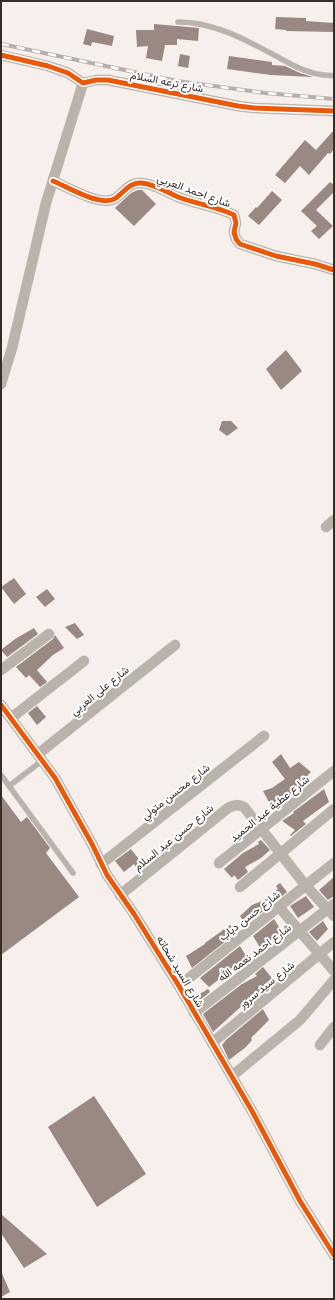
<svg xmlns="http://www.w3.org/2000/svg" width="335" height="1300" font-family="'Noto Sans',Vazirmatn,sans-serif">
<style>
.building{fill:#998982}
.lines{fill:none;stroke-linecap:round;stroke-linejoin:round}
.lane-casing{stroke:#d4cdc9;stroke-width:6}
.street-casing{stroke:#d4cdc9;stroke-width:11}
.lane{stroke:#b9b3ab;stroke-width:5}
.street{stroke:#b9b3ab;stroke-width:10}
.rail-casing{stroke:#b6afaa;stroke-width:4}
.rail{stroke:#fff;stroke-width:2.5;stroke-dasharray:8;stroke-linecap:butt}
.cycleway-casing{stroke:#fff;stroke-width:8}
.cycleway{stroke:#e8590c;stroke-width:5}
.labels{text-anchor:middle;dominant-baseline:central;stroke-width:4;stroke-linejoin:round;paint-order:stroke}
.street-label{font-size:11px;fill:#392b26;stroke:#fff}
</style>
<rect width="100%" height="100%" fill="#f7efec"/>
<g class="building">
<polygon points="276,17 306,18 306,21 334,23 334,32 286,31 286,30 275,29"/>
<polygon points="154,24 199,28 198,41 177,39 177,45 165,45 162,61 146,58 148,46 137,47 136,30 154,30"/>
<polygon points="87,29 114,36 112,46 92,42 91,46 83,44"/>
<polygon points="180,54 190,56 188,68 178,66"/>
<polygon points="229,56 272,62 272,65 285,66 300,73 313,77 271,75 227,69"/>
<polygon points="334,130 334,149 330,154 328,153 309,175 300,166 285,183 275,175 305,140 316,150"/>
<polygon points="330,182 334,185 334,192 316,210 333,226 319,239 311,231 317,226 301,211"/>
<polygon points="138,190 142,190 156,204 134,226 115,208 131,193"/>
<polygon points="272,191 282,200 259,225 248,216 256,207 257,208"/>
<polygon points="286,350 302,371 281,390 266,369"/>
<polygon points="222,421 231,421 238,428 227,436 219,430"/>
<polygon points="14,578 26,594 14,604 1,587"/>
<polygon points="47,589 55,599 45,607 36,597"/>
<polygon points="75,623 84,635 77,639 65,627"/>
<polygon points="34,628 38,634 7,657 1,650 15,639"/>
<polygon points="55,635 64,648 53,655 37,670 47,682 40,687 29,675 26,678 16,667 53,639"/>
<polygon points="37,706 46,717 37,725 28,713"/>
<polygon points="281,754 290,768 299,762 311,772 302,781 307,784 285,802 282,797 271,806 263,791 272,788 285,779 272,762"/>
<polygon points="324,789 329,802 303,821 306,824 291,836 290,835 295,830 282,821 294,813 293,812"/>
<polygon points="1,795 21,822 27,817 50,848 46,853 79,897 1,955"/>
<polygon points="261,840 270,850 261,858 245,867 248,872 238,880 234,875 232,878 224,869 243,853 259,844 258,842"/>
<polygon points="131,849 141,862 148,857 152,861 139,871 134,864 124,872 115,861"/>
<polygon points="334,877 334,896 328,900 319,890"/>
<polygon points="280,883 287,892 246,925 240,916 252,905 279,894 276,890 278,889 276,886"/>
<polygon points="306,896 314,907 298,918 290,906"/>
<polygon points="274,919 284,935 275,942 272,939 261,949 253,936"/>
<polygon points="323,921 328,929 317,941 309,932"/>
<polygon points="230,925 237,932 192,968 186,956 205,944 205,943"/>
<polygon points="240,946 248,959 225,972 226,974 209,987 200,978"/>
<polygon points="263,967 275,982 259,996 256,993 213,1032 203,1014 242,984 257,976 255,974"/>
<polygon points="208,989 210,992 196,1003 193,998"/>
<polygon points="263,1009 269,1020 251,1038 252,1040 246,1047 229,1060 222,1045 226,1040"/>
<polygon points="94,1096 146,1174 97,1207 48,1127"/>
<polygon points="1,1214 47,1254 24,1268 1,1233"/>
<polygon points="1,1271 10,1292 1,1297"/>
</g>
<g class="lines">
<defs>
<g id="lane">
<path d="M178 22C214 22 246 40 276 56 287 62 298 69 310 72 317 75 326 75 334 76"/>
<polyline points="1,775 73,873"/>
<polyline points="9,786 43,760"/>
</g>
<g id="street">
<polyline points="1,55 48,66 68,73 83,83 96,80 108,80 238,106 254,108 334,111"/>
<path d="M53 181C68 187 101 208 116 198 124 192 130 182 141 183 155 184 166 192 178 197 196 204 216 206 234 215L236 223 234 232 236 239 240 244 276 256 315 264 334 270"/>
<polyline points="1,384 12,348 46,203 83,83"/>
<polyline points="326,527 334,520"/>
<polyline points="1,670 49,634"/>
<polyline points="1,705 55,778 92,844 107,875 134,914 179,986 252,1111 300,1201 334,1255"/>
<polyline points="11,718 84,661"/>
<polyline points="38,754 175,645"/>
<polyline points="219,863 334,771"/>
<polyline points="101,864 264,736"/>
<polyline points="240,887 334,809"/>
<path d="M120 895 228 808C234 805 238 804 244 807L306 886 334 916"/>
<polyline points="279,907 334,971"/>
<polyline points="179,986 334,863"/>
<polyline points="194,1013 334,904"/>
<polyline points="212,1043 334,942"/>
<polyline points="320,1045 334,1027"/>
<polyline points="232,1076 300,1020 334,980"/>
</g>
</defs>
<use href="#lane" class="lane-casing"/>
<use href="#street" class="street-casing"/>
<use href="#lane" class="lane"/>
<use href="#street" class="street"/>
<defs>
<polyline id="rail" points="1,44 177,81 265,93 334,99"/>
</defs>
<use href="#rail" class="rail-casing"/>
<use href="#rail" class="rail"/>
<defs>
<g id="cycleway">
<polyline points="1,55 48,66 68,73 83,83 96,80 108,80 238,106 254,108 334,111"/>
<path d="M53 181C68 187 101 208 116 198 124 192 130 182 141 183 155 184 166 192 178 197 196 204 216 206 234 215L236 223 234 232 236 239 240 244 276 256 315 264 334 270"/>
<polyline points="1,705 55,778 92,844 107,875 134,914 179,986 252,1111 300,1201 334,1255"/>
</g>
</defs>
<use href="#cycleway" class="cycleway-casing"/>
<use href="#cycleway" class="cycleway"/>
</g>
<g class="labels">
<g class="street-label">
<text transform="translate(167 81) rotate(11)">شارع ترعه السلام</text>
<text transform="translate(194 190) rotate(20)">شارع احمد العربي</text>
<text transform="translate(99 690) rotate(-39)">شارع على العربي</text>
<text transform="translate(175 791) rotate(-38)">شارع محسن متولي</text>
<text transform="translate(269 808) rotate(-39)">شارع عطية عبد الحميد</text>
<text transform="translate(173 837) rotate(-39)">شارع حسن عبد السلام</text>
<text transform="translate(249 915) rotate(-38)">شارع حسن دياب</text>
<text transform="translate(254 952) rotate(-37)">شارع احمد نعمه الله</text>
<text transform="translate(181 971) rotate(59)">شارع السيد شحاته</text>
<text transform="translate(266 984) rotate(-39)">شارع سيد سرور</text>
</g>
</g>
<rect width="335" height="1300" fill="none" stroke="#392b26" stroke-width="4"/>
</svg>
